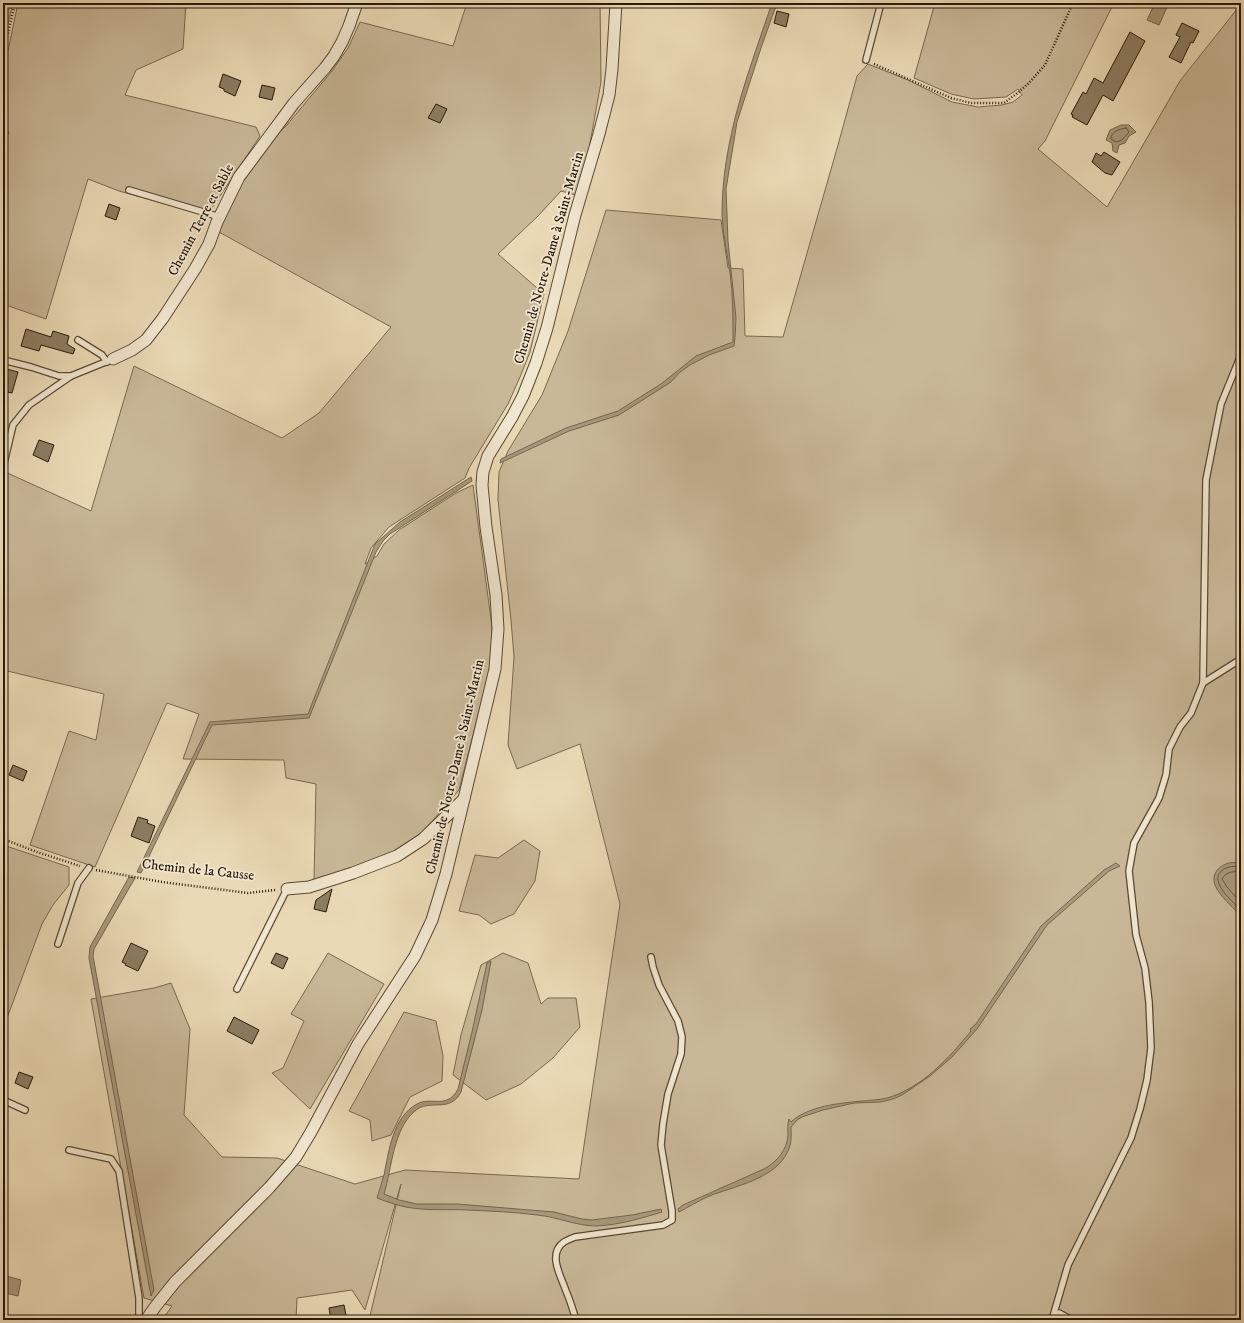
<svg xmlns="http://www.w3.org/2000/svg" width="1244" height="1323" font-family="'IM FELL DW Pica',serif">
<style>
.green{fill:#c9b898;stroke:#786850}
.water{fill:#a8987b;stroke:#74654d}
.lines{fill:none;stroke-linecap:round;stroke-linejoin:round}
.shore{stroke:#685842;stroke-width:1}
.building{fill:#8c7d62;stroke:#271909}
.lane-casing{stroke:#584934;stroke-width:8}
.street-casing{stroke:#584934;stroke-width:13}
.path{stroke:#271909;stroke-width:2.5;stroke-dasharray:1 2;stroke-linecap:butt}
.lane{stroke:#f1e6cf;stroke-width:5.5}
.street{stroke:#f1e6cf;stroke-width:11}
.labels{text-anchor:middle;dominant-baseline:central;stroke-width:3.5;stroke-linejoin:round;paint-order:stroke}
.street-label{font-size:14px;fill:#271909;stroke:#f1e6cf}
</style>
<rect width="100%" height="100%" fill="#ead9b5"/>
<filter id="stains"><feTurbulence type="fractalNoise" baseFrequency=".005" numOctaves="4"/><feColorMatrix values="0 0 0 0 .2 0 0 0 0 .09 0 0 0 0 .02 0 0 0 .5 -.17"/></filter>
<radialGradient id="worn" r=".72"><stop offset=".6" stop-color="#630" stop-opacity="0"/><stop offset="1" stop-color="#630" stop-opacity=".3"/></radialGradient>
<g class="green">
<polygon points="3,3 13,3 3,43"/>
<polygon points="18,3 186,3 183,49 136,70 125,95 256,127 260,136 212,208 205,215 119,191 88,179 46,319 3,304 3,138 9,133 3,121 3,65 9,46"/>
<polygon points="467,3 600,3 601,82 589,149 576,195 561,191 538,216 498,254 544,294 530,352 520,377 508,404 469,468 465,478 389,527 371,548 365,564 377,556 384,544 399,530 456,493 473,485 492,627 491,664 459,790 421,834 388,855 314,882 316,784 286,778 284,760 183,759 199,714 167,703 95,867 30,845 69,731 96,740 104,694 3,670 3,471 91,511 134,366 282,438 319,413 391,327 219,232 241,178 274,137 286,126 332,71 348,48 360,22 453,46"/>
<polygon points="935,3 1114,3 1045,141 1038,149 1107,207 1180,81 1241,4 1241,1320 369,1320 401,1184 365,1310 352,1290 297,1298 296,1320 162,1320 172,1306 144,1298 91,999 154,988 171,983 190,1029 184,1115 222,1157 277,1158 355,1184 405,1170 579,1179 620,904 580,744 517,769 508,745 514,657 511,620 498,500 499,472 508,451 542,395 568,331 606,210 721,220 728,268 743,269 745,336 783,337 838,145 857,76 868,64 908,80 952,102 978,107 1002,105 1013,102 1022,95 1018,89 1006,97 974,99 951,94 914,78"/>
<polygon points="524,840 540,851 535,881 514,914 491,924 479,915 459,911 475,855 498,858"/>
<polygon points="3,845 69,867 69,885 53,905 42,924 3,1029"/>
<polygon points="328,953 384,984 310,1109 272,1073 283,1068 304,1021 291,1014"/>
<polygon points="503,953 528,963 541,1004 548,998 576,998 580,1027 553,1058 521,1084 486,1100 453,1075 461,1035 481,965"/>
<polygon points="404,1012 436,1021 443,1056 442,1081 410,1097 391,1135 372,1141 370,1120 349,1111"/>
</g>
<g class="water">
<path d="M772 3H777L761 48 737 122 726 189 728 241 736 318 735 337 734 346 709 355 690 365 679 373 671 382 619 415 569 431 500 463 501 459 566 428 618 411 661 384 696 356 733 342C733 319 733 296 730 273 727 253 723 235 722 215 722 139 748 74 772 3Z"/>
<polygon points="1155,3 1169,3 1159,25 1147,20"/>
<polygon points="1121,125 1129,125 1136,132 1129,136 1125,143 1119,145 1117,153 1113,151 1112,143 1106,140 1110,130"/>
<polygon points="471,477 472,481 390,534 383,541 376,552 309,718 212,725 141,873 137,872 210,722 308,714 375,544 400,522"/>
<path d="M1241 861V918C1234 905 1206 888 1216 872 1218 868 1224 864 1229 863 1233 862 1237 863 1241 861Z"/>
<path d="M1116 863 1120 866 1109 871 1047 925 977 1029 952 1057 930 1076 902 1095 893 1099 881 1102 854 1103 823 1110 802 1117 797 1120 791 1127C791 1135 792 1143 788 1151 775 1180 733 1186 707 1197 697 1202 688 1207 679 1212L678 1209 683 1205 764 1169C777 1162 787 1150 788 1135 788 1130 787 1125 789 1119L791 1122C808 1106 840 1103 863 1101 870 1100 880 1100 887 1098 922 1088 949 1058 971 1031L970 1029 976 1024 1041 926 1104 870Z"/>
<polygon points="129,877 135,878 94,949 93,956 154,1290 151,1296 89,958 90,947"/>
<path d="M491 961 482 1010 461 1092C450 1114 429 1098 415 1111 393 1129 392 1168 384 1194L399 1200 417 1204H457L554 1212 582 1219 592 1220 632 1215 661 1209 662 1212C642 1218 619 1225 597 1226 576 1226 558 1217 537 1215 514 1212 491 1211 467 1210 447 1209 426 1211 406 1207 396 1205 387 1202 377 1198 379 1190 382 1183 384 1175 389 1150 393 1117 417 1104 431 1096 447 1110 458 1089L472 1032 487 963Z"/>
<polygon points="3,1275 21,1280 18,1296 5,1293 3,1296"/>
</g>
<g class="lines">
<g class="shore">
<path d="M1126 128 1129 132 1122 140 1116 142 1111 139C1111 131 1120 129 1126 128Z"/>
<path d="M1241 866C1237 867 1232 866 1229 867 1202 876 1231 900 1241 910"/>
<path d="M1241 871C1234 872 1226 871 1222 879L1227 887 1241 903"/>
</g>
</g>
<g class="building">
<polygon points="777,11 789,14 786,27 774,23"/>
<polygon points="1182,23 1199,31 1193,43 1191,42 1181,63 1169,57 1180,37 1176,35"/>
<polygon points="1130,32 1145,41 1113,101 1103,95 1087,125 1072,117 1073,115 1071,114 1083,92 1086,94 1094,78 1103,83"/>
<polygon points="223,74 241,81 235,96 224,91 224,89 219,87"/>
<polygon points="262,85 275,88 272,100 259,97"/>
<polygon points="436,104 447,109 440,123 428,118"/>
<polygon points="1104,152 1120,162 1112,175 1105,173 1092,162 1096,153 1101,156"/>
<polygon points="109,204 120,208 116,220 105,216"/>
<polygon points="26,329 51,337 53,331 69,336 67,344 75,349 73,354 41,345 39,351 21,346"/>
<polygon points="3,368 18,372 12,393 3,391"/>
<polygon points="39,440 54,445 48,462 33,455"/>
<polygon points="13,765 27,771 23,781 9,775"/>
<polygon points="138,817 148,820 147,823 155,826 149,843 131,836"/>
<polygon points="332,889 326,912 314,909 316,900"/>
<polygon points="131,943 148,951 138,971 125,965 126,964 122,962"/>
<polygon points="276,953 288,958 283,969 271,963"/>
<polygon points="234,1017 259,1030 252,1044 227,1031"/>
<polygon points="19,1072 33,1077 28,1089 15,1083"/>
<polygon points="344,1305 347,1320 331,1320 329,1308"/>
</g>
<g class="lines">
<defs>
<g id="lane">
<polyline points="866,60 881,3"/>
<polyline points="129,190 220,217"/>
<polyline points="78,340 102,355 107,362"/>
<polyline points="3,360 31,367 59,376 71,376 113,359"/>
<polyline points="3,467 13,425 29,405 71,376"/>
<polyline points="1203,683 1206,480 1221,404 1241,355"/>
<polyline points="58,944 78,883 89,868"/>
<polyline points="237,989 287,889"/>
<polyline points="3,1100 25,1110"/>
<polyline points="69,1150 111,1159 119,1171 139,1298 139,1320"/>
<path d="M576 1320C573 1310 570 1300 566 1291 561 1276 547 1254 564 1242 568 1240 572 1238 575 1237L663 1225 672 1220V1211L661 1145 663 1124 668 1094 681 1054 682 1037 678 1021 659 985 653 967 651 957"/>
<polyline points="1052,1320 1068,1265 1131,1138 1140,1109 1147,1080 1151,1048 1149,1002 1145,968 1136,935 1129,871 1134,843 1159,798 1166,775 1169,749 1180,727 1191,713 1203,683 1241,659"/>
<polyline points="1053,1320 1059,1313 1068,1318 1069,1320"/>
</g>
<g id="street">
<polyline points="113,359 132,350 146,340 163,318 195,269 209,244 217,222 239,177 294,103 325,68 334,56 342,42 349,26 357,3"/>
<polyline points="287,889 309,887 353,873 397,856 423,839 464,799"/>
<polyline points="146,1320 155,1307 175,1282 269,1188 296,1157 311,1132 358,1044 415,956 432,920 446,874 495,669 498,629 496,595 486,527 482,485 483,472 488,456 512,417 523,396 536,363 547,328 575,215 599,134 609,95 612,69 616,3"/>
</g>
</defs>
<use href="#lane" class="lane-casing"/>
<use href="#street" class="street-casing"/>
<g class="path">
<polyline points="3,54 15,3"/>
<polyline points="874,64 951,98 971,103 1004,103 1015,95 1029,83 1045,65 1073,3"/>
<polyline points="3,839 37,852 80,866"/>
<polyline points="96,870 162,882 248,893 275,890"/>
</g>
<use href="#lane" class="lane"/>
<use href="#street" class="street"/>
</g>
<g class="labels">
<g class="street-label">
<text transform="translate(201 220) rotate(-62)">Chemin Terre et Sable</text>
<text transform="translate(549 258) rotate(-74)">Chemin de Notre-Dame à Saint-Martin</text>
<text transform="translate(455 767) rotate(-77)">Chemin de Notre-Dame à Saint-Martin</text>
<text transform="translate(198 870) rotate(6)">Chemin de la Causse</text>
</g>
</g>
<rect width="1244" height="1323" fill="none" stroke="#ead9b5" stroke-width="16"/>
<rect x="4" y="4" width="1236" height="1315" fill="none" stroke="#271909" stroke-width="2"/>
<rect x="8" y="8" width="1228" height="1307" fill="none" stroke="#271909"/>
<rect width="100%" height="100%" filter="url(#stains)"/>
<rect width="100%" height="100%" fill="url(#worn)"/>
</svg>
